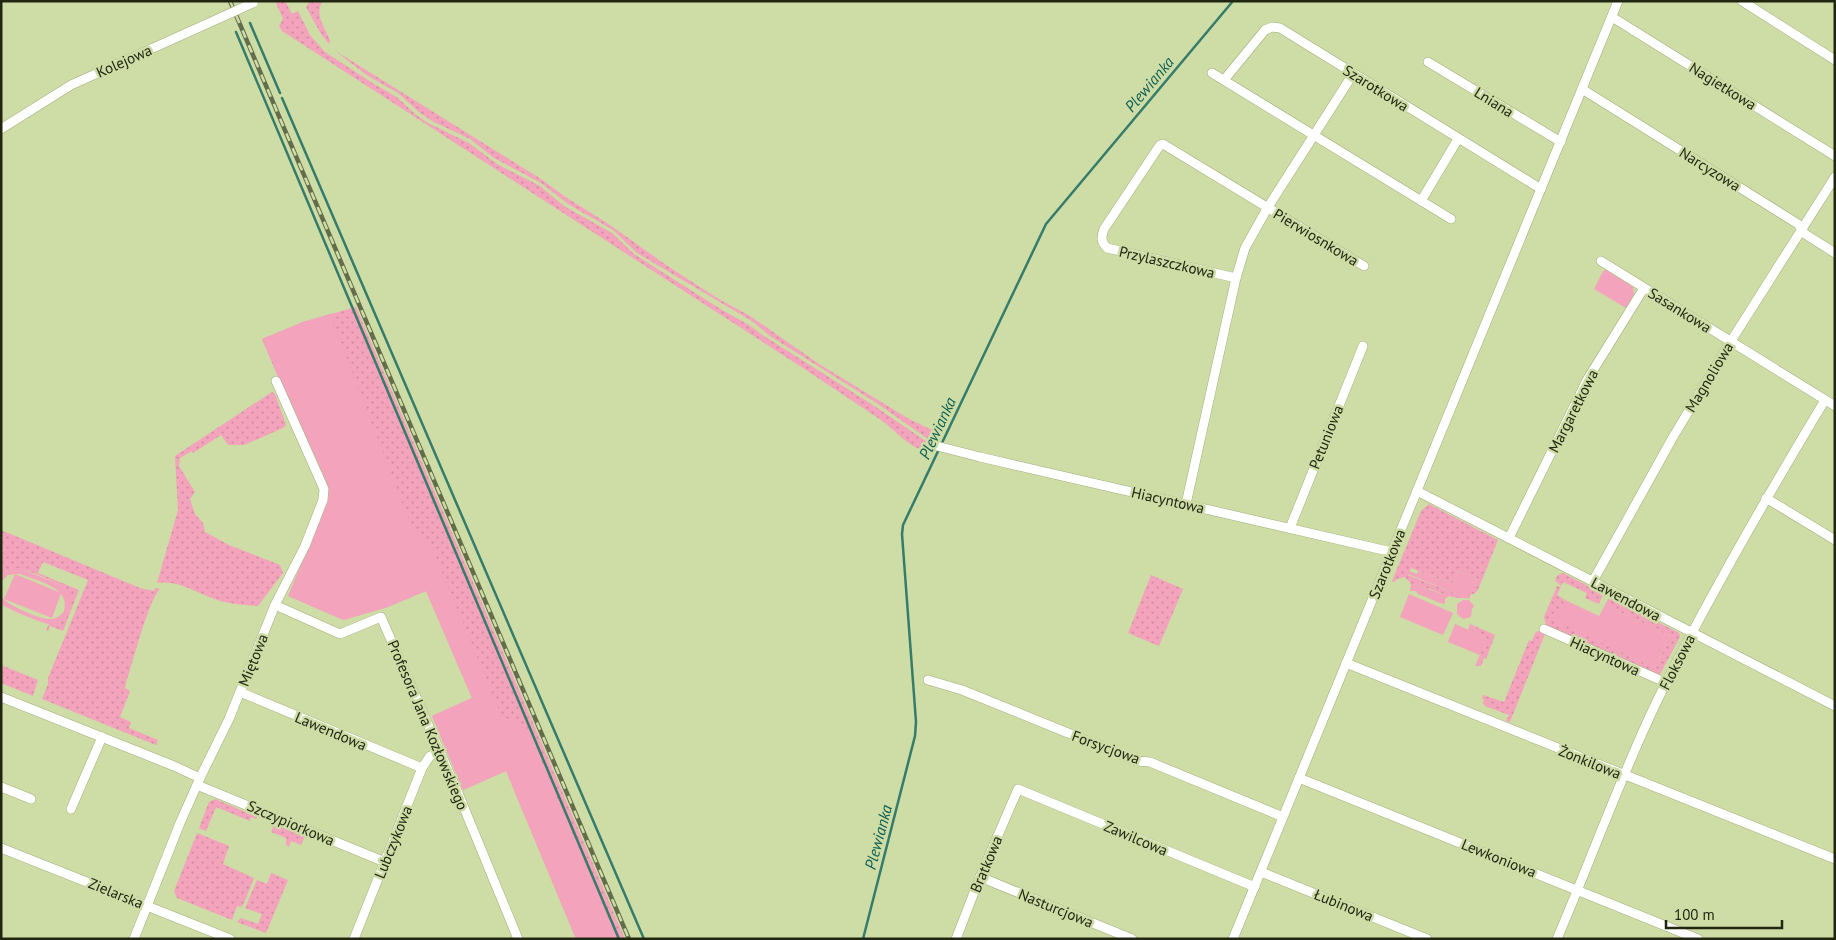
<svg xmlns="http://www.w3.org/2000/svg" width="1836" height="940" font-family="'PT Sans',sans-serif">
<style>
.grass{fill:url(#grass-dots)}
.park{fill:#f3a3bb}
.lines{fill:none;stroke-linecap:round;stroke-linejoin:round}
.stream{stroke:#357c6a;stroke-width:2.5}
.minor-casing{stroke:#a0ae79;stroke-width:10}
.minor{stroke:#fff;stroke-width:9}
.rail-casing{stroke:#646d4b;stroke-width:4.5}
.rail{stroke:#cedca6;stroke-width:2.5;stroke-dasharray:8;stroke-linecap:butt}
.minor-bridge-casing{stroke:#a0ae79;stroke-width:10;stroke-linecap:butt}
.minor-bridge{stroke:#fff;stroke-width:9}
.labels{text-anchor:middle;dominant-baseline:central;stroke-width:5;stroke-linejoin:round;paint-order:stroke}
.street-label{font-size:15px;fill:#212611;stroke:#cedca6}
.water-label{font-size:16px;font-style:italic;fill:#0f6054;stroke:#cedca6}
</style>
<defs>
<pattern id="grass-dots" width="8" height="8" patternUnits="userSpaceOnUse" patternTransform="scale(1.25)"><rect width="8" height="8" fill="#f3a3bb"/><path d="M2 2h.1M6 6h.1" fill="none" stroke="#d08ca0" stroke-width="1.8" stroke-linecap="round"/></pattern>
</defs>
<rect width="100%" height="100%" fill="#cedca6"/>
<g class="grass">
<path d="M279 1H285L292 14 298 11 310 35 325 52 371 82 398 98 415 114 428 123 469 143 497 164 540 186 564 206 612 233 634 254 722 310 749 325 764 336 876 407 930 444V448L926 451C908 447 895 430 881 420 856 403 831 387 806 370L282 31 279 26 283 19 276 3Z"/>
<path d="M310 1H323C313 14 326 28 330 41L329 44 321 34 306 7Z"/>
<polygon points="334,50 541,179 564,196 610,225 666,265 717,298 750,316 819,364 909,419 934,431 936,434 935,440 931,441 925,437 875,402 770,336 752,321 637,253 613,230 568,204 541,183 494,158 470,139 434,122 420,113 398,93 368,76"/>
<polygon points="356,307 625,939 576,939 506,771 463,790 432,716 472,698 426,591 385,608 343,620 315,533 329,497 326,481 311,433 280,382 262,339 303,322"/>
<path d="M272 392 275 394 286 425 283 428 244 445H228L221 435 193 453 192 451 180 458 179 466 195 492 190 499 195 514 203 523 205 532 229 545 280 565 283 573 258 606C242 605 227 604 212 598 193 591 178 580 157 583L178 510 175 456Z"/>
<path d="M1429 504 1498 540 1478 590 1474 594H1471L1477 583V579L1461 571 1457 573 1452 584 1411 568 1408 575 1467 598C1449 600 1430 586 1411 585L1409 581 1404 577 1397 579 1394 582 1392 581 1421 511Z"/>
<path d="M1 530 140 588 154 591 155 588 160 589C149 599 132 665 126 683L125 688 130 691 120 717 131 722 129 728 158 740 156 745 42 699 48 684V678L88 580 43 562 38 573 79 590 63 631 50 626 48 631H46L49 624H54L70 611 61 585C43 578 19 561 1 574V556L3 551 1 550Z"/>
<polygon points="1563,573 1603,594 1599,604 1585,598 1587,593 1563,582 1561,586 1555,580 1558,575"/>
<polygon points="1151,575 1183,589 1159,646 1128,633"/>
<polygon points="1557,586 1561,587 1557,595 1565,600 1556,620 1655,668 1670,636 1605,605 1609,597 1679,633 1680,637 1659,676 1546,625 1544,617"/>
<polygon points="1470,624 1495,635 1486,659 1484,658 1481,666 1475,666 1487,638 1468,630"/>
<polygon points="1538,631 1541,631 1545,634 1510,722 1506,721 1509,715 1485,706 1483,704 1484,700 1482,698 1483,695 1504,702 1529,640 1532,641 1535,633"/>
<polygon points="1,665 38,680 33,696 1,683"/>
<polygon points="215,799 257,817 256,819 251,817 250,821 216,807 206,831 199,828 209,802"/>
<polygon points="275,823 305,836 301,845 291,841 289,847 286,845 286,838 271,832"/>
<polygon points="197,833 229,846 223,864 254,878 244,903 241,907 237,906 232,920 177,898 174,891"/>
<polygon points="271,873 288,880 266,933 237,922 241,918 258,924 262,914 245,908 257,880 267,884"/>
</g>
<g class="park">
<polygon points="1606,270 1633,287 1634,294 1626,308 1594,289 1603,271"/>
<polygon points="330,314 414,533 430,543 504,722 512,719 529,732 617,939 576,939 506,771 463,790 432,716 472,698 426,591 385,608 343,620 288,596 329,497 326,481 262,339 303,322"/>
<path d="M19 568 61 585C77 598 72 626 49 624 41 623 8 609 1 604V596C6 605 41 620 51 619 57 619 61 615 64 611 71 587 37 581 20 574H15L61 593 52 618 4 599 15 574 8 575 1 582V574L10 569Z"/>
<polygon points="1409,571 1417,574 1418,571 1452,584 1457,573 1461,571 1475,578 1478,581 1469,599 1408,574"/>
<path d="M1411 585C1421 585 1427 589 1436 592 1444 595 1452 594 1460 598L1449 596 1445 599V604L1440 603 1418 594 1416 591H1410Z"/>
<polygon points="1409,594 1453,613 1443,635 1400,617"/>
<polygon points="1463,600 1469,600 1474,606 1472,609 1471,617 1463,619 1457,614 1457,604"/>
<polygon points="1565,600 1599,616 1605,605 1670,636 1655,668 1555,620"/>
<polygon points="1455,624 1487,638 1480,655 1448,642"/>
</g>
<g class="lines">
<g class="stream">
<polyline points="250,23 280,93"/>
<polyline points="236,32 619,939"/>
<polyline points="282,98 644,939"/>
<polyline points="863,939 915,736 916,722 902,534 903,525 1046,224 1233,1"/>
</g>
<defs>
<g id="minor">
<polyline points="1742,1 1835,60"/>
<polyline points="1612,17 1835,156"/>
<polyline points="1428,62 1561,142"/>
<polyline points="1212,73 1451,219"/>
<polyline points="1224,80 1265,30 1272,27 1280,28 1541,189"/>
<polyline points="1582,89 1798,224 1805,234 1835,253"/>
<polyline points="1,129 71,85 222,17"/>
<polyline points="1421,201 1458,139"/>
<polyline points="1601,261 1835,406"/>
<path d="M1236 278 1107 248C1101 242 1101 237 1104 229L1160 145 1163 144 1364 266"/>
<polyline points="937,446 980,457 1392,552"/>
<polyline points="1417,491 1835,706"/>
<polyline points="1766,498 1835,540"/>
<polyline points="1186,504 1236,278 1245,248 1268,207 1353,74"/>
<polyline points="1290,528 1363,346"/>
<polyline points="1509,538 1587,380 1644,288"/>
<polyline points="1593,581 1673,437 1731,341 1835,177"/>
<polyline points="275,605 340,634 381,617 458,793 518,939"/>
<polyline points="1544,629 1667,683"/>
<polyline points="1346,663 1835,859"/>
<polyline points="928,680 962,690 1137,761 1150,762 1283,817"/>
<polyline points="240,692 422,768"/>
<polyline points="1,697 174,766 200,778"/>
<polyline points="1299,778 1698,939"/>
<polyline points="197,785 385,862"/>
<polyline points="1,787 31,799"/>
<polyline points="71,809 102,737"/>
<polyline points="1,848 230,939"/>
<polyline points="1261,872 1427,939"/>
<polyline points="980,877 1132,939"/>
<polyline points="134,939 180,823 200,778 229,719 275,605 305,546 323,500 324,489 276,381"/>
<polyline points="354,939 422,768 430,756 439,752"/>
<polyline points="956,939 980,877 1018,789 1255,887"/>
<polyline points="1233,939 1618,1"/>
<path d="M1557 939C1591 860 1620 778 1657 701 1708 598 1766 498 1825 400"/>
</g>
</defs>
<use href="#minor" class="minor-casing"/>
<use href="#minor" class="minor"/>
<defs>
<polyline id="rail" points="230,1 629,939"/>
</defs>
<use href="#rail" class="rail-casing"/>
<use href="#rail" class="rail"/>
<defs>
<polyline id="minor-bridge" points="222,17 253,3"/>
</defs>
<use href="#minor-bridge" class="minor-bridge-casing"/>
<use href="#minor-bridge" class="minor-bridge"/>
</g>
<g class="labels">
<g class="street-label">
<text transform="translate(124 61) rotate(-24)">Kolejowa</text>
<text transform="translate(1723 86) rotate(32)">Nagietkowa</text>
<text transform="translate(1376 88) rotate(32)">Szarotkowa</text>
<text transform="translate(1494 102) rotate(32)">Lniana</text>
<text transform="translate(1710 169) rotate(32)">Narcyzowa</text>
<text transform="translate(1316 237) rotate(31)">Pierwiosnkowa</text>
<text transform="translate(1167 262) rotate(13)">Przylaszczkowa</text>
<text transform="translate(1680 310) rotate(32)">Sasankowa</text>
<text transform="translate(1709 377) rotate(-59)">Magnoliowa</text>
<text transform="translate(1573 411) rotate(-63)">Margaretkowa</text>
<text transform="translate(1326 437) rotate(-68)">Petuniowa</text>
<text transform="translate(1168 500) rotate(13)">Hiacyntowa</text>
<text transform="translate(1387 564) rotate(-68)">Szarotkowa</text>
<text transform="translate(1626 599) rotate(28)">Lawendowa</text>
<text transform="translate(1605 656) rotate(24)">Hiacyntowa</text>
<text transform="translate(253 660) rotate(-68)">Miętowa</text>
<text transform="translate(1677 662) rotate(-63)">Floksowa</text>
<text transform="translate(428 725) rotate(67)">Profesora Jana Kozłowskiego</text>
<text transform="translate(331 731) rotate(23)">Lawendowa</text>
<text transform="translate(1106 747) rotate(20)">Forsycjowa</text>
<text transform="translate(1590 762) rotate(22)">Żonkilowa</text>
<text transform="translate(291 823) rotate(23)">Szczypiorkowa</text>
<text transform="translate(1136 838) rotate(23)">Zawilcowa</text>
<text transform="translate(393 842) rotate(-68)">Lubczykowa</text>
<text transform="translate(1499 858) rotate(22)">Lewkoniowa</text>
<text transform="translate(986 864) rotate(-67)">Bratkowa</text>
<text transform="translate(116 893) rotate(22)">Zielarska</text>
<text transform="translate(1344 905) rotate(22)">Łubinowa</text>
<text transform="translate(1056 908) rotate(22)">Nasturcjowa</text>
</g>
<g class="water-label">
<text transform="translate(1149 84) rotate(-50)">Plewianka</text>
<text transform="translate(937 428) rotate(-65)">Plewianka</text>
<text transform="translate(878 837) rotate(-75)">Plewianka</text>
</g>
</g>
<rect width="1836" height="940" fill="none" stroke="#212611" stroke-width="5"/>
<path d="M1666 920v8h116v-8" fill="none" stroke="#212611" stroke-width="2.5"/>
<text x="1674" y="920" font-size="15" fill="#212611" stroke="#cedca6" stroke-width="4" paint-order="stroke">100 m</text>
</svg>
